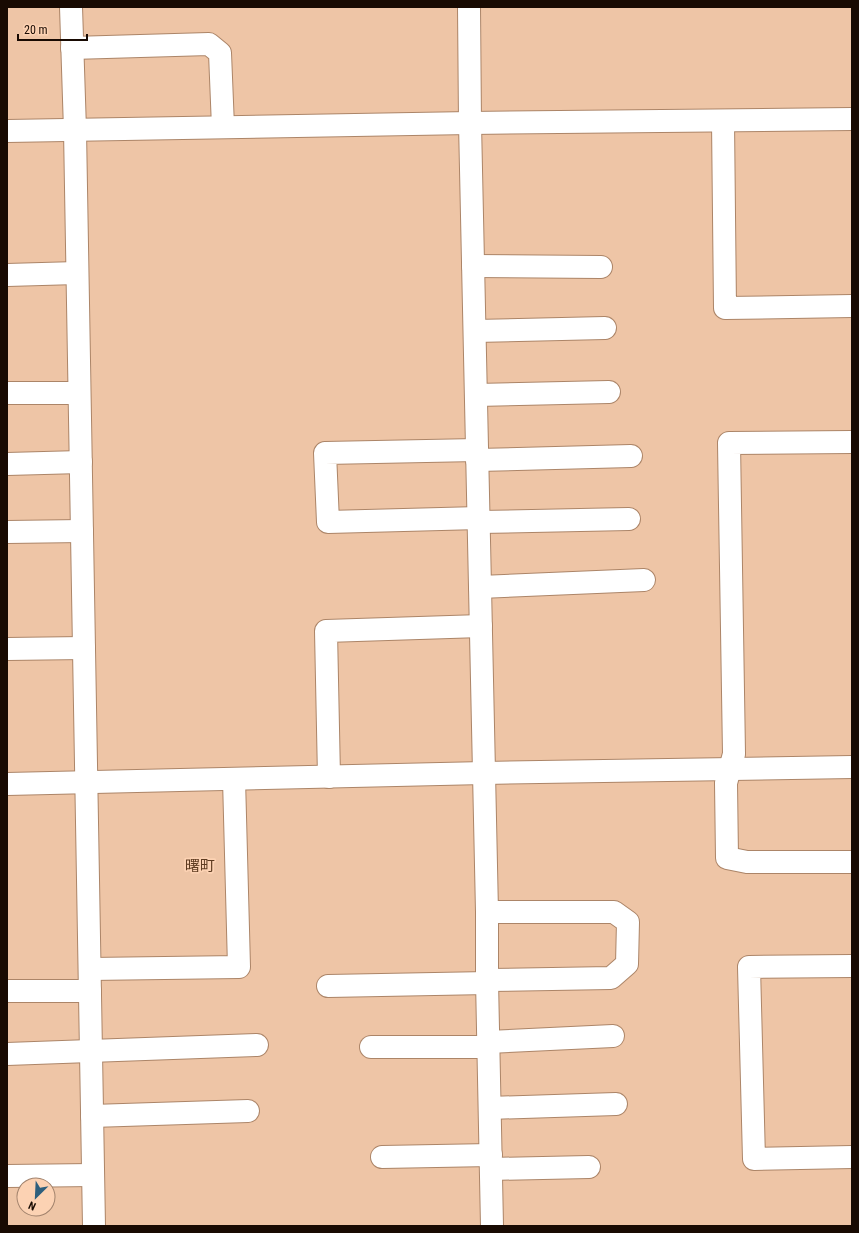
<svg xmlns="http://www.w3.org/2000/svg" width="859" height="1233" font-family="'Roboto Condensed','Noto Sans JP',sans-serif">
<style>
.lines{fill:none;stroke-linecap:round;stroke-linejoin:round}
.minor-casing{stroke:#ac8568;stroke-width:24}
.minor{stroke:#fff;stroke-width:22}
.labels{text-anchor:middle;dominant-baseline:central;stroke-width:3.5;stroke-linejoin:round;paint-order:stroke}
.quarter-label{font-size:15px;fill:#5d3b20;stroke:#fcd2b3}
</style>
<rect width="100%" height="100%" fill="#eec5a6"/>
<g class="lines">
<defs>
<g id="minor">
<polyline points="71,7 75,130 94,1226"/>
<polyline points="469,7 470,123 487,912 487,980 492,1226"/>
<polyline points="72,48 209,44 220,53 223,127"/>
<polyline points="723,121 725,308 852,306"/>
<polyline points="7,131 470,123 852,119"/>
<polyline points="473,266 601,267"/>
<polyline points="7,275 77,273"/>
<polyline points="475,331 605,328"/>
<polyline points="7,393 79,393"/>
<polyline points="476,395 609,392"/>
<polyline points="852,442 729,443 734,754 726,783 727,858 747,862 852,862"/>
<polyline points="477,450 325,453 328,522 479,518"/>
<polyline points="477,460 631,456"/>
<polyline points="7,464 81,462"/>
<polyline points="479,522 629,519"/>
<polyline points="7,532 82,531"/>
<polyline points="480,587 644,580"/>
<polyline points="7,649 84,648"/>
<polyline points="329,777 326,631 481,626"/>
<polyline points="7,784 484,773 852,767"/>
<polyline points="852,966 749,967 754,1159 852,1157"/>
<polyline points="90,969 239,967 234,779"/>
<polyline points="487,980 611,978 627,964 628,922 614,912 487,912"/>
<polyline points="328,986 488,983"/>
<polyline points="7,991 90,991"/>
<polyline points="488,1042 613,1036"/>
<polyline points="371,1047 489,1047"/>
<polyline points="7,1054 257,1045"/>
<polyline points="490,1108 616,1104"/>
<polyline points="92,1116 248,1111"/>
<polyline points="382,1157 491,1155"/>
<polyline points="491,1169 589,1167"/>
<polyline points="7,1176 93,1175"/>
</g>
</defs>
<use href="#minor" class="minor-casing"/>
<use href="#minor" class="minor"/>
</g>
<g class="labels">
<g class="quarter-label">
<text x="200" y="866">曙町</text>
</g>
</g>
<rect width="859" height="1233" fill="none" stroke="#180a02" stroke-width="16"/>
<g transform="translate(36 1197) rotate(204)"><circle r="19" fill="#fcd2b3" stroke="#a1826c"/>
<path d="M0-3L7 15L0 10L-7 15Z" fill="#2e5f7d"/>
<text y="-6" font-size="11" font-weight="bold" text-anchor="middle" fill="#180a02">N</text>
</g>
<path d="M18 34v6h69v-6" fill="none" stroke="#180a02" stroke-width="2"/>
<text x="24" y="34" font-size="12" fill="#180a02" stroke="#fcd2b3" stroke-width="3" paint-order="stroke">20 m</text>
</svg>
